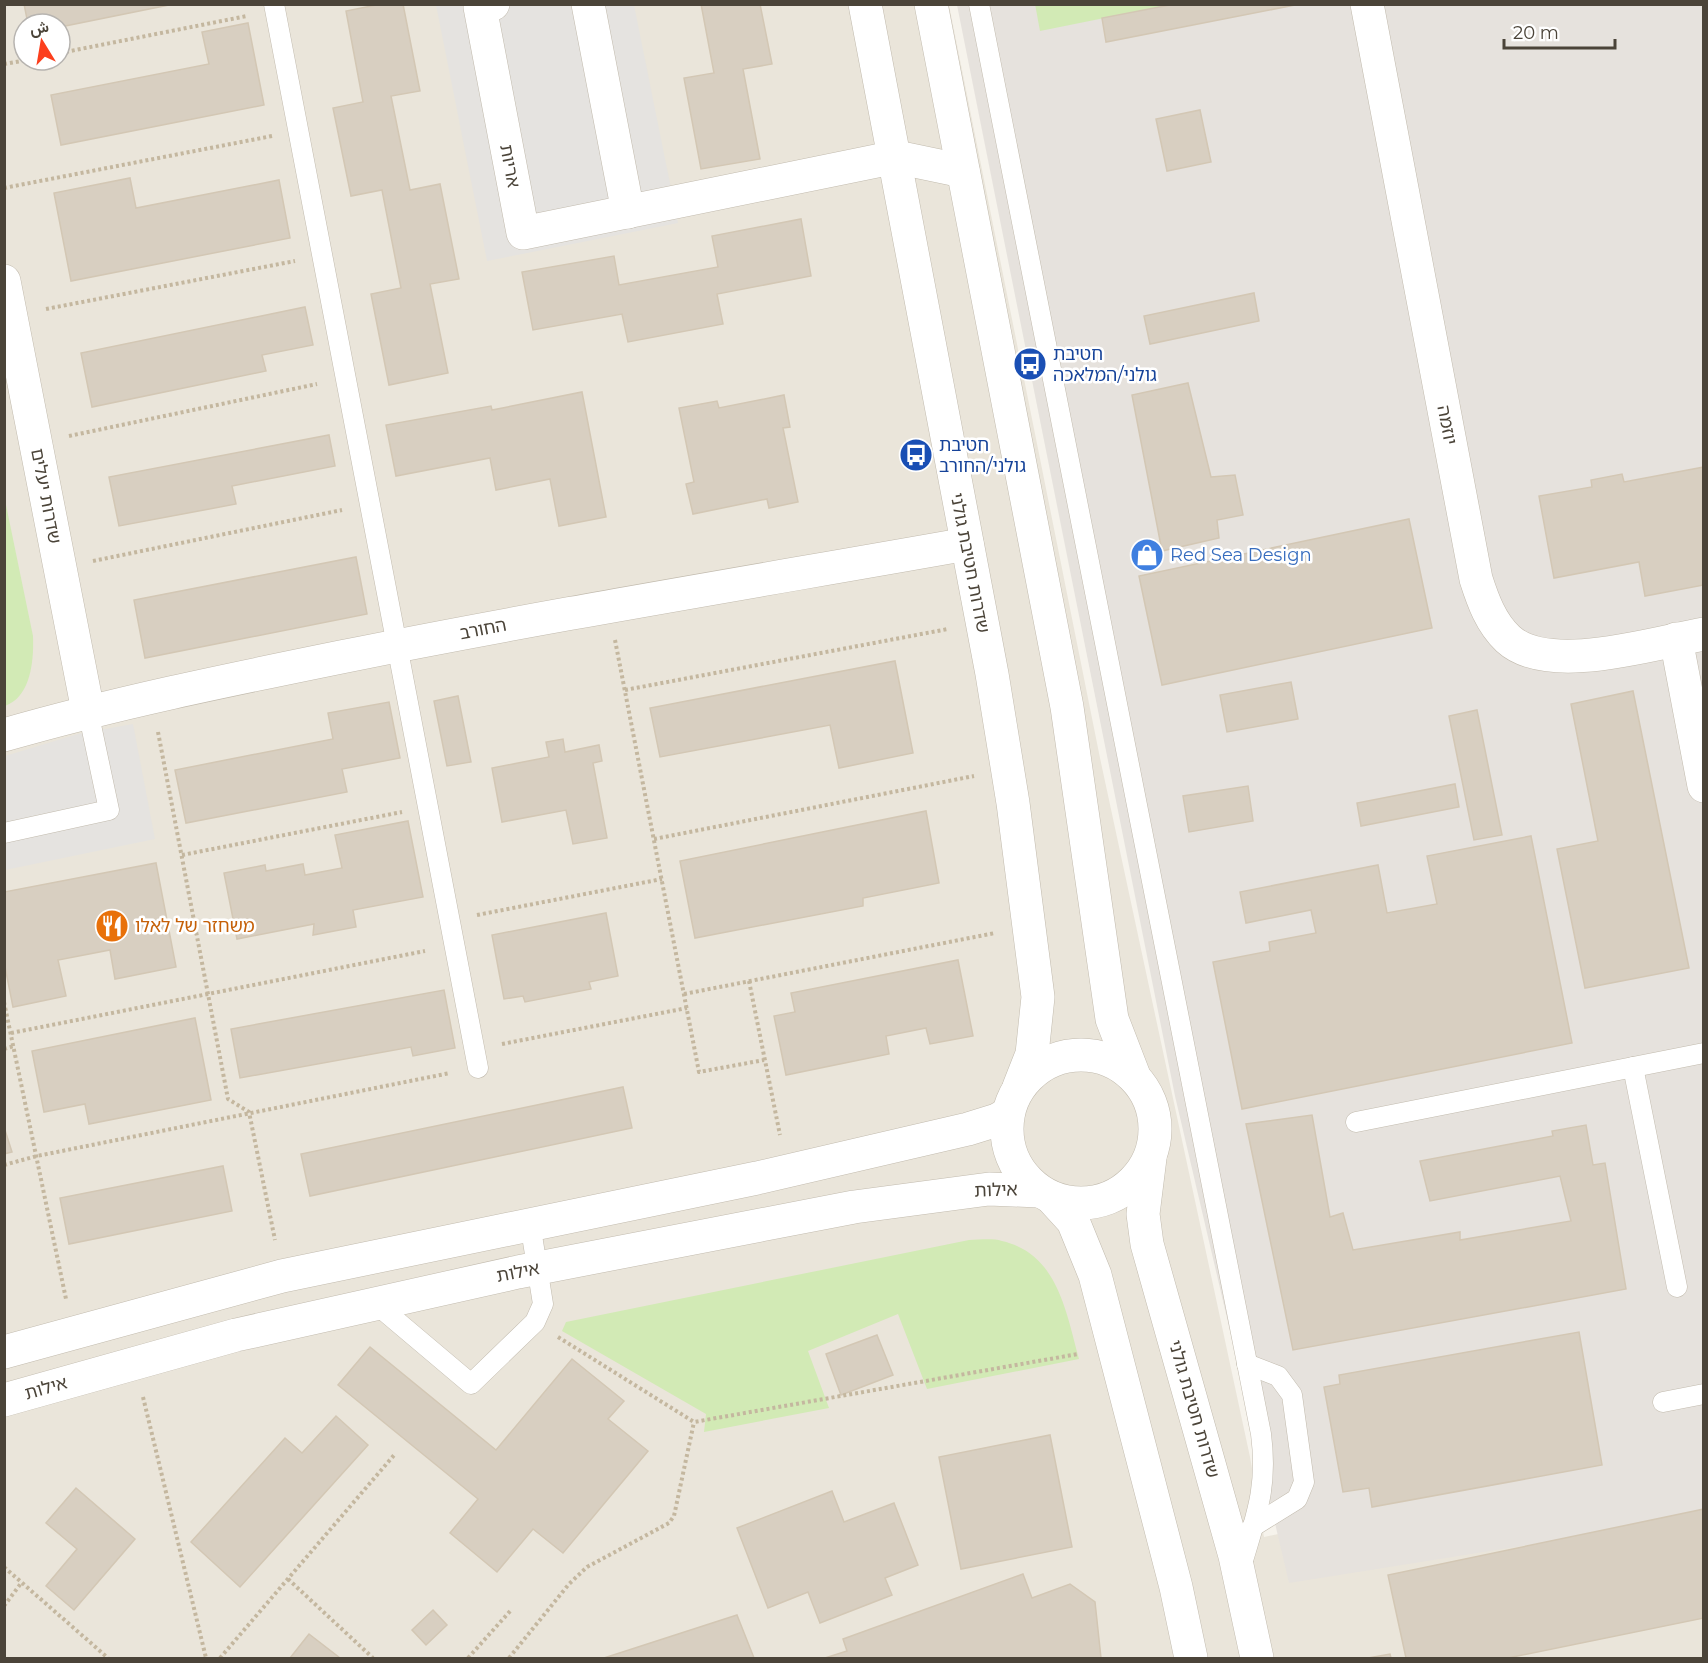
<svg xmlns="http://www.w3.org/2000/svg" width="1708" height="1663" font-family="Montserrat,Vazirmatn,'Noto Sans Hebrew',sans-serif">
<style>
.residential{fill:#eae5da;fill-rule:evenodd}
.industrial{fill:#e6e2dd}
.green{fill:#d2eab5}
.parking{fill:#e5e3e0}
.building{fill:#d8cfc1;stroke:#d3c7b4;stroke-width:1.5}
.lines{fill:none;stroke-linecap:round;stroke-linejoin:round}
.service-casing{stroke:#c2bbae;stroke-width:21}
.minor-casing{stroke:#c2bbae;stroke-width:34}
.tertiary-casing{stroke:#c2bbae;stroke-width:34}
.path{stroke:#c4b79f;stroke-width:4;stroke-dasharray:3 3;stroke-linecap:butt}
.service{stroke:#fff;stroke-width:20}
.minor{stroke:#fff;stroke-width:33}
.tertiary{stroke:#fff;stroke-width:33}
.labels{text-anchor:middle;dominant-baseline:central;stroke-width:5;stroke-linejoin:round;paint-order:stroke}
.street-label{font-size:18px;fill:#4b4439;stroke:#fff}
.transit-label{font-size:18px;fill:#164399;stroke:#fff;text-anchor:start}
.shop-label{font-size:18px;fill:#366cbe;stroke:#fff;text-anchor:start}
.food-label{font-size:18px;fill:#c56008;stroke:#fff;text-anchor:start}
</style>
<rect width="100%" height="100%" fill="#f6f3ec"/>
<path class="residential" d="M5 5H949L1100 758 1250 1457 1264 1537 1703 1445V1658H5ZM24 24H60V60H24Z"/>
<polygon class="industrial" points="957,5 1703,5 1703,1517 1289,1583 1175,1096"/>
<g class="green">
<polygon points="1035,4 1169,5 1040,31"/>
<path d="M5 500 33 636C34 660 31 697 5 706Z"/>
<path d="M969 1240C979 1240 992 1238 1002 1241 1058 1254 1066 1312 1079 1359L927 1389 898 1314 808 1351 829 1408 704 1432 706 1414 562 1331 566 1322Z"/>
</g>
<g class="parking">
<polygon points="436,5 634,5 678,223 487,261"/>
<polygon points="133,724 155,839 5,870 5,756 78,734"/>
</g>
<g class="building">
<polygon points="24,4 174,4 60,27 60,24 28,24"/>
<polygon points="381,4 403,4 420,91 391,96 410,190 440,184 459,279 430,284 448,373 389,385 371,294 401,288 382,190 351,196 333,108 363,102 346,11"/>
<polygon points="701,4 760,4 772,64 743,69 760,159 701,169 684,78 714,73"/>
<polygon points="1175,4 1300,4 1106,42 1102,18"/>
<polygon points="248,23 264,105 61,145 51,95 209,64 202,32"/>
<polygon points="1200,110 1211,162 1167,171 1156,119"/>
<polygon points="130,178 136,208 279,180 290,238 71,281 54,193"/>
<polygon points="801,219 811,276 717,294 723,324 628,342 622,314 533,330 522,272 614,256 619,285 718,267 712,236"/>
<polygon points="1254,293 1259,321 1150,344 1144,316"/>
<polygon points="305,307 313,345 262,355 266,371 92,407 81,353"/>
<polygon points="1188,383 1211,477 1235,475 1243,515 1217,520 1219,538 1162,551 1132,395"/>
<polygon points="582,392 606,517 559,526 550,479 496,490 490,458 396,476 386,425 491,406 492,410"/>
<polygon points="784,395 790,427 783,428 798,502 769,508 767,499 693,514 686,484 694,482 679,408 717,401 719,408"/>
<polygon points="329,435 335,466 232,486 236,504 119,526 109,477"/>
<polygon points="1704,467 1704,585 1645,596 1639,562 1554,578 1539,496 1592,487 1591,480 1622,474 1624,482"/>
<polygon points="1409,519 1432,628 1162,685 1139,576"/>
<polygon points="356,557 367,614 145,658 134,600"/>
<polygon points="895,661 913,753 839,768 830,725 660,757 650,708"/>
<polygon points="1291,682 1298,719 1227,732 1220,695"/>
<polygon points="1633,691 1689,968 1585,988 1557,849 1598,841 1571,704"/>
<polygon points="458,696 471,762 447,766 434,701"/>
<polygon points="389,702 400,758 342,769 347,792 186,823 175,770 333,739 328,713"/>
<polygon points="1477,710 1502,835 1474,840 1449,716"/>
<polygon points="563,739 565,752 599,745 602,761 593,763 607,838 573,844 566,810 502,822 492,768 549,757 546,742"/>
<polygon points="1455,784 1459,807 1361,826 1357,803"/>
<polygon points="1248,786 1253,821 1189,832 1183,796"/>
<polygon points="926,811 939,883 863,898 863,906 695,938 680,861"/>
<polygon points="408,821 423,897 353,910 356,927 313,935 314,924 237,939 224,873 265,865 266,871 303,864 305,875 342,868 335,835"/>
<polygon points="1531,836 1572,1043 1242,1109 1213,962 1270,951 1269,942 1316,933 1311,910 1246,923 1240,892 1378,865 1387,913 1437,904 1427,856"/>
<polygon points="156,863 176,967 115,979 110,950 58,960 66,996 13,1007 4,962 4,892"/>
<polygon points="606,913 618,976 589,982 591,989 525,1002 523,996 504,999 492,935"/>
<polygon points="958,960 973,1036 930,1044 926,1028 886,1036 889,1054 786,1075 774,1016 795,1012 791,993"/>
<polygon points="444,990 455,1048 413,1056 411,1047 240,1078 231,1029"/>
<polygon points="195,1018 211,1100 89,1124 85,1104 44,1112 32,1051"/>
<polygon points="623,1087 632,1128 310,1196 301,1154"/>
<polygon points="1312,1115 1330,1217 1343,1213 1353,1250 1460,1232 1460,1240 1571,1221 1560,1176 1430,1201 1420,1161 1553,1136 1552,1131 1586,1125 1593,1165 1605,1163 1626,1289 1293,1350 1246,1124"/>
<polygon points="4,1127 12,1152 4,1154"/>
<polygon points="223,1166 232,1211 69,1244 60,1198"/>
<polygon points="1579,1332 1602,1465 1372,1507 1369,1488 1343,1492 1324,1387 1340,1384 1339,1375"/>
<polygon points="877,1335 893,1375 841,1395 826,1354"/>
<polygon points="370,1347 496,1450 572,1359 624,1401 608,1419 648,1451 563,1553 533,1529 497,1572 450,1533 478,1499 338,1385"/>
<polygon points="336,1416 368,1445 240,1587 191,1542 285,1438 302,1453"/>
<polygon points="1050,1435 1072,1547 961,1569 939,1457"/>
<polygon points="76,1488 135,1539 74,1610 46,1586 77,1549 46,1523"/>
<polygon points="832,1491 844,1522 894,1503 918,1565 885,1578 892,1595 820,1623 808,1592 768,1608 737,1528"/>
<polygon points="1704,1509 1704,1618 1508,1658 1406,1658 1388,1575"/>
<polygon points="1023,1574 1032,1598 1070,1584 1095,1602 1101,1658 825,1658 847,1651 843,1639"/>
<polygon points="433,1610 447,1625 426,1645 412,1630"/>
<polygon points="737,1615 754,1658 604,1658"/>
<polygon points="309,1634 340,1658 290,1658"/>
<polygon points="1390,1654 1391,1658 1368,1658"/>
</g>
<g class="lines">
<defs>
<g id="service">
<polyline points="274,4 478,1068"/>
<path d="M979 4 1261 1434C1268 1488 1256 1516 1241 1567"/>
<polyline points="4,833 109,810 88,711"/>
<polyline points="1633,1067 1677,1287"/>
<polyline points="1356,1122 1704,1053"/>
<polyline points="375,1303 471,1384 535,1322 543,1304 530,1223"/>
<polyline points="1247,1364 1278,1376 1292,1395 1304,1482 1297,1499 1252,1527"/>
<polyline points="1663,1402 1704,1394"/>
</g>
<g id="minor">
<polyline points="493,4 480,7 523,233 896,157 963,171"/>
<polyline points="588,4 628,212"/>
<path d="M1367 4 1476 579C1483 601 1491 623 1508 639 1548 676 1654 643 1704 634"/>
<polyline points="4,281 88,711"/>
<polyline points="1676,639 1704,786"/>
<path d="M4 735C115 703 228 680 341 657 549 615 758 581 967 544"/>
</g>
<g id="tertiary">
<polyline points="865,4 992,674 1013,803 1038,997 1032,1054 1019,1087"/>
<polyline points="931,4 1067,707 1112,1019 1134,1076"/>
<circle cx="1081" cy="1129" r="74"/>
<polyline points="1150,1158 1143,1214 1147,1244 1235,1556 1257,1658"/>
<polyline points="1052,1198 1073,1221 1095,1275 1176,1587 1191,1658"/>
<polyline points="4,1352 282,1276 757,1178 968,1129 997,1120 1008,1114"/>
<polyline points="4,1400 236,1335 518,1272 854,1207 989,1189 1039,1191"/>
</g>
</defs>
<use href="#service" class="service-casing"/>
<use href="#minor" class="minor-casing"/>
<use href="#tertiary" class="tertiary-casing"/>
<g class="path">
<polyline points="60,53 247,16"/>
<polyline points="4,64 27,60"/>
<polyline points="4,188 272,136"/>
<polyline points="46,309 295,261"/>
<polyline points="69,436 317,384"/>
<polyline points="93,561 342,510"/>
<polyline points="615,640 699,1072 764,1060"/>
<polyline points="625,690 948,629"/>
<polyline points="158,732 228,1099 249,1112 275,1240"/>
<polyline points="654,839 974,776"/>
<polyline points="182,855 402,812"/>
<polyline points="477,915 662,879"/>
<polyline points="749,981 780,1135"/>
<polyline points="684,994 995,933"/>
<polyline points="4,1002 66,1299"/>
<polyline points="11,1033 425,951"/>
<polyline points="502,1044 687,1008"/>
<polyline points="4,1049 14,1046"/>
<polyline points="4,1165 37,1156 450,1073"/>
<polyline points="558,1337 694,1422 1078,1354"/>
<polyline points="143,1397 206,1658"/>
<polyline points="4,1567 108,1658"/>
<polyline points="288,1579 373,1658"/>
<polyline points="4,1606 22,1582"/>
<polyline points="220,1658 395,1454"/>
<polyline points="468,1658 512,1609"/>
<polyline points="509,1658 569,1584 587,1567 669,1523 674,1516 694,1422"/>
</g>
<use href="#service" class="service"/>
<use href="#minor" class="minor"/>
<use href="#tertiary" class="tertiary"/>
</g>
<defs>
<symbol id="bus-disc" viewBox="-11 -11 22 22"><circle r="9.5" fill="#1a4fb4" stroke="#fff"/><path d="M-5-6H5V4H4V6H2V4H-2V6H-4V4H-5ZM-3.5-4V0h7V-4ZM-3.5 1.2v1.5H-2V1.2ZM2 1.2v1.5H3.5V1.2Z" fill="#fff"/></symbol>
<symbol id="shop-disc" viewBox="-11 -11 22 22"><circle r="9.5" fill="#3f7fe0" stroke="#fff"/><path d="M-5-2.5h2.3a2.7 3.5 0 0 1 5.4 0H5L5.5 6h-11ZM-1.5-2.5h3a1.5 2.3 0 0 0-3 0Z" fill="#fff"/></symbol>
<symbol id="restaurant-disc" viewBox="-11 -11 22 22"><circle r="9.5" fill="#e8710a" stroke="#fff"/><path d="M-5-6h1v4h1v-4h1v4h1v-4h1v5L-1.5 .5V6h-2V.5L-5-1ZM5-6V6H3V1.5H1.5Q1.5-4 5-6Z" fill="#fff"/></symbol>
</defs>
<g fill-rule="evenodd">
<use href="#bus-disc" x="1011" y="345" width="38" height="38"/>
<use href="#bus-disc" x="897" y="436" width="38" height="38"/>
<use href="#shop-disc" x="1128" y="536" width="38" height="38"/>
<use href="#restaurant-disc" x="93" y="907" width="38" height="38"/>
</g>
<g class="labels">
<g class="street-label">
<text transform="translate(510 166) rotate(79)">אריות</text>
<text transform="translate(1447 425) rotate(79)">יוזמה</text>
<text transform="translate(46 496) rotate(79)">שדרות יעלים</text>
<text transform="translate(970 563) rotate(79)">שדרות חטיבת גולני</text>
<text transform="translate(483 629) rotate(-11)">החורב</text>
<text transform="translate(996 1190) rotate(-2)">אילות</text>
<text transform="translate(518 1272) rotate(-11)">אילות</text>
<text transform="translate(46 1388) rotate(-16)">אילות</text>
<text transform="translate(1194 1409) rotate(74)">שדרות חטיבת גולני</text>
</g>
<g class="transit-label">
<text x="1053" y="354">חטיבת<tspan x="1053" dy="21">גולני/המלאכה</tspan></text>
<text x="939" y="445">חטיבת<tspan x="939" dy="21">גולני/החורב</tspan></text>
</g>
<g class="shop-label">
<text x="1170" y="555">Red Sea Design</text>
</g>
<g class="food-label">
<text x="135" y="926">משחזר של לאלו</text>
</g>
</g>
<rect width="1708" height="1663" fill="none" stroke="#4b4439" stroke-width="12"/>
<g transform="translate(42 42) rotate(349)"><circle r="28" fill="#ffffff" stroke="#b7b4b0" stroke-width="1.5"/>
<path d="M0-4.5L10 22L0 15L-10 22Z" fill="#fc3f1d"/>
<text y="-9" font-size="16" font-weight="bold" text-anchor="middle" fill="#4b4439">ش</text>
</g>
<path d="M1504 39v9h111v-9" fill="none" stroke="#4b4439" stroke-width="3"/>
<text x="1513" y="39" font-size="18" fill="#4b4439" stroke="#ffffff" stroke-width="4.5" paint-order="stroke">20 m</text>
</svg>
